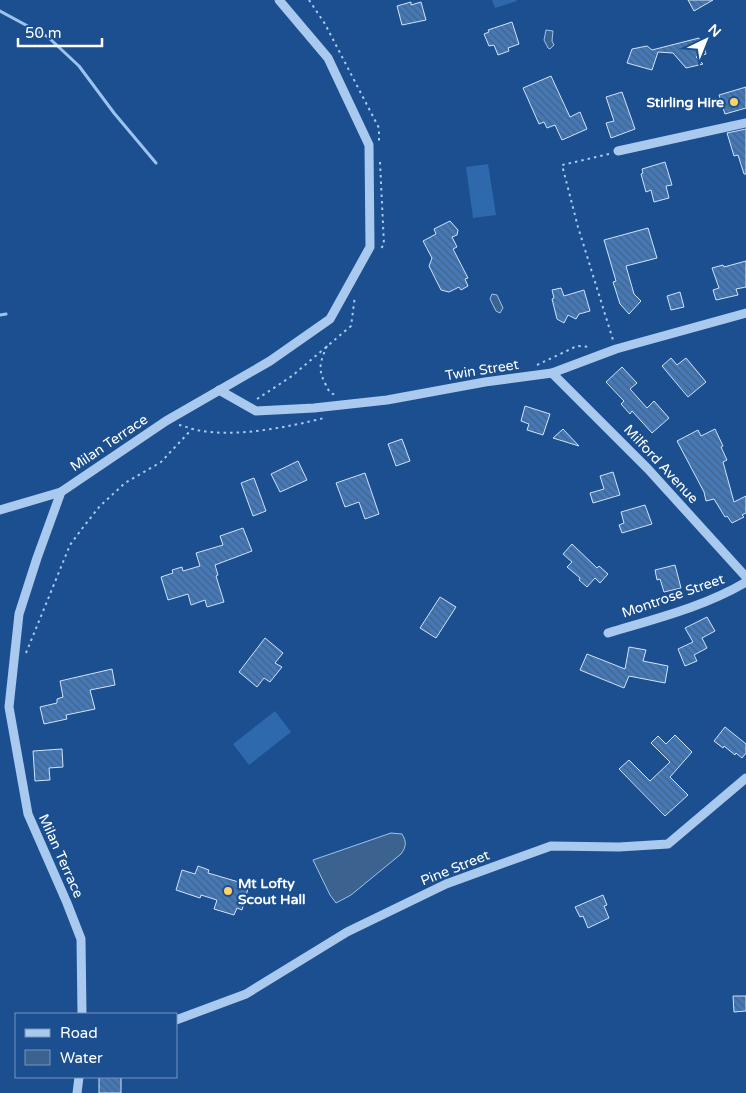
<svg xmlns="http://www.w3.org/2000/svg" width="746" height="1093" font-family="'Varela Round',sans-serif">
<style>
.green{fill:#2e69ad}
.water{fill:#3c6290;stroke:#9cc4f0}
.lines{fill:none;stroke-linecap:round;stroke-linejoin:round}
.stream{stroke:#9cc4f0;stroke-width:3}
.building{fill:url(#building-back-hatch);stroke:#cfe3fa}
.path{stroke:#a9c9ee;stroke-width:2;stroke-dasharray:2.5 4;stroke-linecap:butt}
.minor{stroke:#a9c9ee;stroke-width:9}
.poi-dot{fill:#ffd166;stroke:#1b4f8f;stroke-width:2}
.labels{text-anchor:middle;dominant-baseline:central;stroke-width:4.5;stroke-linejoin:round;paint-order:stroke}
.poi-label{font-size:14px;font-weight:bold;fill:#fff;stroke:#1b4f8f;text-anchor:end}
.street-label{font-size:14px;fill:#fff;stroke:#1b4f8f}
</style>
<defs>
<pattern id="building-back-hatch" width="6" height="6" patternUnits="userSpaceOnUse" patternTransform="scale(1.25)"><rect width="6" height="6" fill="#4478b7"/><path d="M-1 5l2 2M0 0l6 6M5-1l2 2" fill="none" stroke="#486282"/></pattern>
</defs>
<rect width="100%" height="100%" fill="#1b4f8f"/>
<g class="green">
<polygon points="492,0 516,0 517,1 495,8"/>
<polygon points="488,164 496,215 473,218 466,167"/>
<polygon points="275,711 291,732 249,765 233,744"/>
</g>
<g class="water">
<polygon points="546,30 553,31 552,41 554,45 550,49 548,48 544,40"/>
<polygon points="492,294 497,295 503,308 500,313 496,311 490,299"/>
<path d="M391 833 402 834C407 842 406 847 401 854L351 895 336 903 330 895 313 860Z"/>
</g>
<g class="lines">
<g class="stream">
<polyline points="0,11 48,37 79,66 114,113 156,163"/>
<polyline points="0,315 6,314"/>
</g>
</g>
<g class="building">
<polygon points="688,0 713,0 694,11"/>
<polygon points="411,2 411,5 421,2 426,20 402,25 397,6"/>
<polygon points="512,22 519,44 508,48 509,51 498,55 494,45 489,46 484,34 489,32 488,30"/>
<polygon points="699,38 701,46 704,45 706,54 696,57 703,64 686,68 673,53 658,52 652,70 627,63 632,49 647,46 652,50"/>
<polygon points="551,76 570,117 580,112 587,129 562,140 555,125 547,128 544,122 539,124 523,88"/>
<polygon points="746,87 746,108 725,114 719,95"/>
<polygon points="622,92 635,129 611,138 606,123 614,121 606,97"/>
<polygon points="746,129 746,174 744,174 738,155 734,156 727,133"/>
<polygon points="665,162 672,185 666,186 669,198 654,202 651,190 646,192 641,174 643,173 642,169"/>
<polygon points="450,221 458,230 457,235 452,237 457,247 453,249 468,278 465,279 468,286 461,290 459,287 449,292 441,290 429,266 432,258 423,241 436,234 434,229"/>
<polygon points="648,228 657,258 626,266 634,294 641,301 629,314 620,304 613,282 616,281 604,240"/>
<polygon points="746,261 746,287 736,289 738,295 716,300 713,290 719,288 712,268 723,265 724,267"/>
<polygon points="561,288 564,296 584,290 590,311 579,314 576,319 568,315 564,323 557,319 552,299 554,298 552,290"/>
<polygon points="680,292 684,307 671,310 667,296"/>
<polygon points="671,358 677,365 686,358 706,382 688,397 662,366"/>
<polygon points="622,367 637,383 630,389 647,408 654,401 669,418 652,433 632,411 630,414 621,404 624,401 606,382"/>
<polygon points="525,406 550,414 543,435 527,430 529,424 521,421"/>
<polygon points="563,429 579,446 553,438"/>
<polygon points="715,429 723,446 721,447 727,460 723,462 734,502 746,496 746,513 742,515 744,517 732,523 727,516 725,517 714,499 706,501 704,492 677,441 698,430 701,436"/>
<polygon points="402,439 410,461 396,466 388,444"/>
<polygon points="298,461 307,480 280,492 271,474"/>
<polygon points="613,472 620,495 593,503 590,493 604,489 600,476"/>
<polygon points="365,473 379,514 365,519 359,502 345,507 336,483"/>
<polygon points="254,478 266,511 253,516 241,483"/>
<polygon points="645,505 652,524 622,533 619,525 624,523 621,512"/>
<polygon points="243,528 252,551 215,565 218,575 216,576 224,602 207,607 205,600 191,605 188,594 168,600 161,577 173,573 172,570 182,567 183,571 200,566 196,553 223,545 220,536"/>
<polygon points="572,544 597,568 599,566 608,574 600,583 595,578 587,587 579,580 580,578 567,567 572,562 563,554"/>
<polygon points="675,565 681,588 664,592 660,579 657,580 655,570"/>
<polygon points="440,597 456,607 436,638 420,628"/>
<polygon points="707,617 715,631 702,638 707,648 694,655 697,661 685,666 678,649 693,642 685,628"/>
<polygon points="265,638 283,653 275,663 282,667 270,682 264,678 257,687 239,672"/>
<polygon points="629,647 646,650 643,661 668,666 665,683 629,676 624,688 580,670 587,654 625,669"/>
<polygon points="112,669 115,685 90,690 95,709 66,715 67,719 44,724 40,707 57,703 57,699 63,697 60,681"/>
<polygon points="725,727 746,744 746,753 742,758 736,753 735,755 724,746 723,748 714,741"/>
<polygon points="675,735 692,752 670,777 688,795 665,816 619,769 629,760 650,781 670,762 651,743 658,736 666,744"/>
<polygon points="62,749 63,767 49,768 50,780 35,781 33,751"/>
<polygon points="198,866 209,870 208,873 249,885 242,910 237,908 234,915 214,909 217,900 201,895 200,898 176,890 182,870 195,874"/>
<polygon points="603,895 607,905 604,906 609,918 588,928 583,916 580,917 575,907"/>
<polygon points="733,996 746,996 746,1011 734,1012"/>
<rect x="99" y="1077" width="22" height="16"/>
</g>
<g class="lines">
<g class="path">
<polyline points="309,0 325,24 379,128 379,142"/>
<polyline points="609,154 562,165 578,227 613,340"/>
<polyline points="380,162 384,245 381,248"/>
<path d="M327 346C317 368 319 372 330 393L336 395"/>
<polyline points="537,365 577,346 590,347"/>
<polyline points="257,399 292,376 351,326 355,296"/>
<path d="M179 425C185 426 191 429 197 430 234 438 289 427 324 418"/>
<polyline points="26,653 70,545 84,526 100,506 125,483 161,462 192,429"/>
</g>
<g class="minor">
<polyline points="618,151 746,123"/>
<polyline points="552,373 648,469 746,577"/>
<polyline points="219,390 256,411 314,408 387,400 485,382 552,373 616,349 746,313"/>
<polyline points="0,510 61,492"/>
<path d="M608 633C654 619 704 607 746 582"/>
<polyline points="82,1014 81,939 67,903 28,814 9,707 19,614 37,558 61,492 166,421 270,361 330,319 370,247 369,145 328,58 279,0"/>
<polyline points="176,1020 246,994 347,932 446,884 551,846 619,847 668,844 746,778"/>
<polyline points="77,1093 79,1077"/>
</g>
</g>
<g class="poi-dot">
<circle cx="734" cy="102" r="5"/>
<circle cx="228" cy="891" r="5"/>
</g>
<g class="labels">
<g class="poi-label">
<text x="724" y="102">Stirling Hire</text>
<text x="238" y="883" text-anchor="start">Mt Lofty<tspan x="238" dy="16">Scout Hall</tspan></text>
</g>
<g class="street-label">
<text transform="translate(482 370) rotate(-9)">Twin Street</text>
<text transform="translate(109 443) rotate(-34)">Milan Terrace</text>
<text transform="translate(661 464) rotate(47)">Milford Avenue</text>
<text transform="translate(673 596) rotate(-19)">Montrose Street</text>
<text transform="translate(61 856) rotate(66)">Milan Terrace</text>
<text transform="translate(455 868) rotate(-22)">Pine Street</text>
</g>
</g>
<rect x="15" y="1013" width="162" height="65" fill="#1b4f8f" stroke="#7695bc"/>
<rect x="25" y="1029" width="25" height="8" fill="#a9c9ee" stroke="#7695bc"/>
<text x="60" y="1038" font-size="15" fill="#ffffff">Road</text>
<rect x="25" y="1050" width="25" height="15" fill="#3c6290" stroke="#7695bc"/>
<text x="60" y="1063" font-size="15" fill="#ffffff">Water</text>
<g transform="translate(706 40) rotate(43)" stroke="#1b4f8f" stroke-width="4" paint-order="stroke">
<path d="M0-4L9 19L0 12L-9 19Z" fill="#ffffff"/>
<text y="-8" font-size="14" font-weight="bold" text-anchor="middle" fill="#ffffff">N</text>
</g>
<path d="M18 38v8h84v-8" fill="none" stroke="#ffffff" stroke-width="2.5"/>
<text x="25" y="38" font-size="15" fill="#ffffff" stroke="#1b4f8f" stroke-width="4" paint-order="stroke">50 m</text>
</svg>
